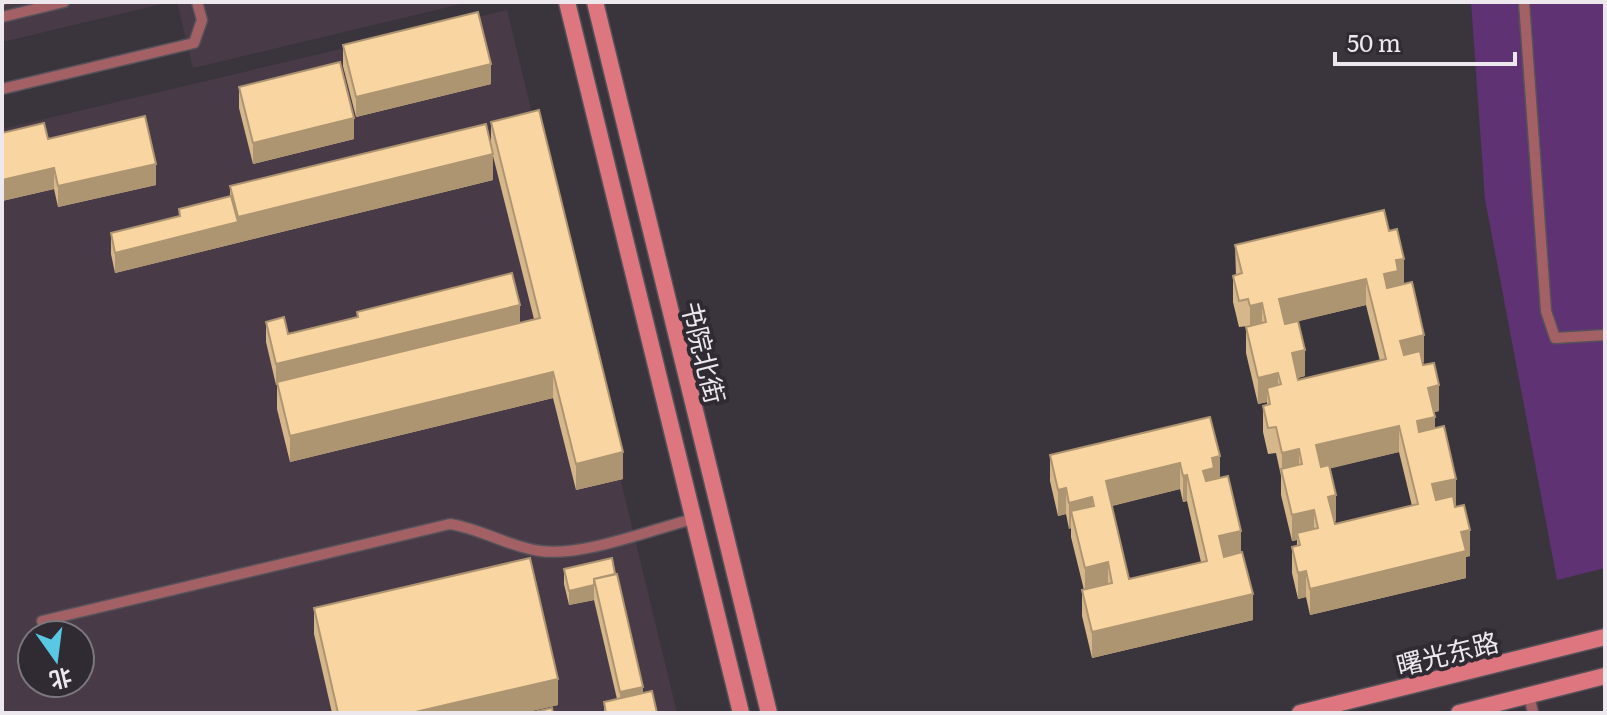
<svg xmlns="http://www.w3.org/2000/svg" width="1607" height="715" font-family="Literata,'Noto Sans SC',serif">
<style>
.commercial{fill:#493a47;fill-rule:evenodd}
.green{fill:#5f3273}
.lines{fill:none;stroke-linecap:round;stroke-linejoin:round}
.lane-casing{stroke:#565259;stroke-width:13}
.secondary-casing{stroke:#565259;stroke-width:19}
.lane{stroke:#a36166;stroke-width:10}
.secondary{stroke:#de7680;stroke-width:16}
.wall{fill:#d6b78b;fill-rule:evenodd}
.shaded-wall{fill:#ae9571}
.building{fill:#f9d5a2;stroke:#ae9571;stroke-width:2;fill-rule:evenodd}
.labels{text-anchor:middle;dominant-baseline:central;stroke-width:8;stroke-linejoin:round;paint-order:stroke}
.street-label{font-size:26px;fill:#ece8ee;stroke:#302b33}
</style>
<rect width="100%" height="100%" fill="#3a353d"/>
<g class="commercial">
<polygon points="2,2 170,2 2,42"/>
<polygon points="177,2 469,2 193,68"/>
<path d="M507 10 677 713H2V129ZM32 635H80V683H32Z"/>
</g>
<polygon class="green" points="1471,2 1605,2 1605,568 1557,580 1485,199"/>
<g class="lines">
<defs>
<g id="lane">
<polyline points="1524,2 1546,311 1555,338 1605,335"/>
<polyline points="2,17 64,2"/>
<polyline points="2,89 194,43 202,20 197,2"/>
<path d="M42 621 450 524C482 529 509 547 540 551 583 557 650 530 693 519"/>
<polyline points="1529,695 1533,713"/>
</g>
<g id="secondary">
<polyline points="567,2 741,713"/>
<polyline points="595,2 769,713"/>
<polyline points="1300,713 1605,637"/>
<polyline points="1459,713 1605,676"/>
</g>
</defs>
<use href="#lane" class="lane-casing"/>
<use href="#secondary" class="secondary-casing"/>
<use href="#lane" class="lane"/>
<use href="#secondary" class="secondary"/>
</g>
<g class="wall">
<polygon points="343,45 491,84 356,117 343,66"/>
<polygon points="239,87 354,139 253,164 239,108"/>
<polygon points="491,122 623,479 576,490 553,398 290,462 277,409 277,385 276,385 266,342 266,322 288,334 357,317 357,312 520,323 534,319 493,156 493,180 115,273 111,254 111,233 179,216 179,209 230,196 230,186 491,146"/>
<polygon points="2,133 48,139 156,185 58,207 54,189 2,201"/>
<path d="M1235 245 1404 284 1424 362H1422L1439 411 1434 412 1435 428 1456 505H1455L1470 556 1466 557V578L1310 615 1306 597 1298 599 1292 573V547L1297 545V540L1292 541 1281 495V476L1276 453 1268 454 1263 432V406L1267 405V402L1258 404 1246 353V327L1248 326 1239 327 1233 302V276L1236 275ZM1366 305 1380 361 1298 380V378L1305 376 1298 321ZM1399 452 1412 506 1335 524 1334 521H1336L1330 468Z"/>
<path d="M1210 417 1220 478 1241 553 1253 620 1092 658 1082 616V590H1084L1071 537V528L1069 529 1066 514 1058 516 1050 481V455ZM1180 489 1183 502 1187 501 1201 562 1129 579 1112 506Z"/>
<polygon points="612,558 643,693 657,713 604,713 604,702 617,699 594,600 569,605 564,584 564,569"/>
<polygon points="314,608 558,705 523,713 332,713 314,634"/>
</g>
<g class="shaded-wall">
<polygon points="2,2 16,2 2,5"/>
<polygon points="491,64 491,84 356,117 356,97"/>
<polygon points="354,118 354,139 253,164 253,143"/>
<polygon points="493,154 493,180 115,273 115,253 238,222 238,217"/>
<polygon points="156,164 156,185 58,207 58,186"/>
<polygon points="54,168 54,189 2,201 2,180"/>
<polygon points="1404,259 1404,285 1384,300 1384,274 1396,260"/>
<polygon points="1366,279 1366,305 1279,326 1279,299"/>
<polygon points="1262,303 1262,329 1250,333 1250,306"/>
<polygon points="520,305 520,325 276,385 276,364"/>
<polygon points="1424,335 1424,362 1400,367 1400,341"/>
<polygon points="1305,350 1305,376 1292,379 1292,353"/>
<polygon points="553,372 553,398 290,462 290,436"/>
<polygon points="1278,373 1278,399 1267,388 1267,402 1258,404 1258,378"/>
<polygon points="1439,385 1439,411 1428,414 1428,388"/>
<polygon points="1435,417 1435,443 1417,447 1417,421"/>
<polygon points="1399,426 1399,452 1316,472 1316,445"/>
<polygon points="1299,449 1299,475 1282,473 1282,453"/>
<polygon points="623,452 623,479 576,490 576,464"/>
<polygon points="1220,456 1220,482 1203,497 1203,471 1212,458"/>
<polygon points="1180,463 1180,489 1106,507 1106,481"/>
<polygon points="1187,475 1187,501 1183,502 1183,476"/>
<polygon points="1456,479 1456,505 1432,510 1432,484"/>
<polygon points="1066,488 1066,514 1058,516 1058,490"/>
<polygon points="1336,495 1336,521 1328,523 1328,497"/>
<polygon points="1092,497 1092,523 1071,511 1071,528 1069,529 1069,503"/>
<polygon points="1314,510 1314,536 1297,533 1297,540 1292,541 1292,515"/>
<polygon points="1470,530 1470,556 1466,557 1466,578 1310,615 1310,589"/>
<polygon points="1241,531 1241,557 1219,562 1219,536"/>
<polygon points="1108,562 1108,588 1085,594 1085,568"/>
<polygon points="1306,571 1306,597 1298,599 1298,573"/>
<polygon points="594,585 594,600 569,605 569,591"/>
<polygon points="1253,594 1253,620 1092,658 1092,632"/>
<polygon points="558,679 558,705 523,713 411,713"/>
<polygon points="643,687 643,707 620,713 620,692"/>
</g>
<g class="building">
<polygon points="478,12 491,64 356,97 343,45"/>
<polygon points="340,62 354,118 253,143 239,87"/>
<polygon points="539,110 623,452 576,464 553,372 290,436 277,382 540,318 491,122"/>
<polygon points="145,116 156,164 58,186 54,168 2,180 2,133 44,123 48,139"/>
<polygon points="486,124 493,154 238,217 230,186"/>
<polygon points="231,196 238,222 115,253 111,233 180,216 179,209"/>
<path d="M1384 210 1389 231 1397 229 1404 259 1396 260 1398 271 1384 274 1387 288 1412 282 1424 335 1400 341 1404 355 1420 351 1423 365 1434 363 1439 385 1428 388 1435 417 1417 421 1419 432 1444 426 1456 479 1432 484 1436 500 1453 496 1455 507 1464 505 1470 530 1461 532 1466 551 1310 589 1306 571 1298 573 1292 547 1300 545 1297 533 1318 528 1314 510 1292 515 1281 469 1302 464 1299 449 1282 453 1276 427 1268 428 1263 406 1270 404 1267 388 1281 384 1278 373 1258 378 1246 327 1266 322 1262 303 1250 306 1248 299 1239 301 1233 276 1242 273 1235 245ZM1366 279 1386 359 1298 380 1292 353 1305 350 1298 321 1285 324 1279 299ZM1399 426 1418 504 1335 524 1328 497 1336 495 1329 465 1321 467 1316 445Z"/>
<polygon points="512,273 520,305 276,364 266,322 284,317 288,334 358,317 357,312"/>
<path d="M1210 417 1220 456 1212 458 1214 468 1203 471 1206 481 1228 476 1241 531 1219 536 1224 557 1242 552 1253 594 1092 632 1082 590 1112 583 1108 562 1085 568 1071 511 1094 506 1092 497 1069 503 1066 488 1058 490 1050 455ZM1180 463 1183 476 1187 475 1207 561 1129 579 1106 481Z"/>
<polygon points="530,558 558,679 411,713 338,713 314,608"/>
<polygon points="612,558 615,574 594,579 594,585 569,591 564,569"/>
<polygon points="617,574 643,687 620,692 594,579"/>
<polygon points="652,691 657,713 606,713 604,702"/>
<polygon points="552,708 553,713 530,713"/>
</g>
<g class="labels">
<g class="street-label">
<text transform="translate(705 352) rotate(76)">书院北街</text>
<text transform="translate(1447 652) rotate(-14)">曙光东路</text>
</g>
</g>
<rect width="1607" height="715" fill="none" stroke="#ece8ee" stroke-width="8"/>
<g transform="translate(56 659) rotate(166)"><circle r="38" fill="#302b33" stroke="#7b777e" stroke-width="2"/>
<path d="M0-6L14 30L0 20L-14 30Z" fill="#58c8e4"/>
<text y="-12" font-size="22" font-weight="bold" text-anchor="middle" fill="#ece8ee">北</text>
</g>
<path d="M1335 52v12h180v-12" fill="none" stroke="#ece8ee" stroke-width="4"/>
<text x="1347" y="52" font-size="24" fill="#ece8ee" stroke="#302b33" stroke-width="6" paint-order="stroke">50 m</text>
</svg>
